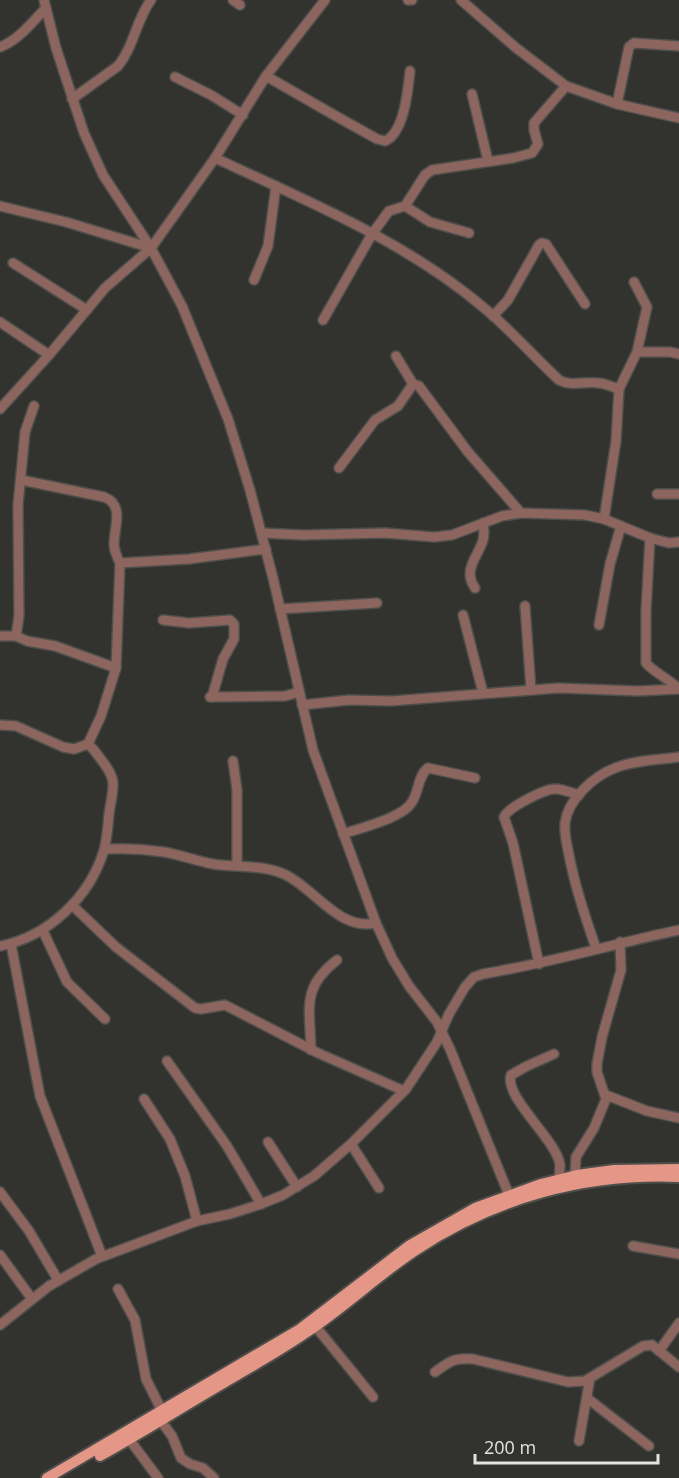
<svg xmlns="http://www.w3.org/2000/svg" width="679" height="1478" font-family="'Open Sans',sans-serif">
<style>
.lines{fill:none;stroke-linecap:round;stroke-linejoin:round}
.minor-casing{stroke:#4e4e4b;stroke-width:12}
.major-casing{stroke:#4e4e4b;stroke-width:14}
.minor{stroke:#8c655e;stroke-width:9}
.major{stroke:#e49687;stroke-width:10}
</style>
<rect width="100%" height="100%" fill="#32322f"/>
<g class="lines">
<defs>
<g id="minor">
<polyline points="44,0 56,48 84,133 103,175 151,248 182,306 228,419 250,490 273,578 313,750 376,923 392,958 409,986 437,1022 450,1049 509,1195"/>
<polyline points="233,0 240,5"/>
<polyline points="408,0 412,0"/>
<polyline points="461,0 515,47 566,86 617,104 679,118"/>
<path d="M0 47C19 40 32 22 46 8"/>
<path d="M266 76 334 115 377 139 385 141C404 133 408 91 410 71"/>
<polyline points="175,77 211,95 243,115"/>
<polyline points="472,94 488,161"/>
<path d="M72 99 118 66C134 47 136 20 151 0"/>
<polyline points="617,104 629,47 634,43 679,46"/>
<path d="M215 158C307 201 405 241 483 307 510 329 533 356 559 380 572 387 584 381 599 383 606 384 613 387 619 389L637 352 647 307 634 282"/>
<polyline points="0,206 66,222 151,248"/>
<polyline points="405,206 430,222 469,233"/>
<polyline points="13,263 87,310"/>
<polyline points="254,280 268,246 276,186"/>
<polyline points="493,316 508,300 539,245 542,243 546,244 585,304"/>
<polyline points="323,320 372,234 389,211 405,206 425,175 432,170 513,158 532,153 538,144 534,130 534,123 566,86"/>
<polyline points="0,322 49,355"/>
<polyline points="637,352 670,352 679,354"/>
<polyline points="396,356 413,384 419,386 468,452 521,513"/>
<polyline points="0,409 49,355 105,288 151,248 215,158 266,76 325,0"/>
<polyline points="339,468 375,420 398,406 413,384"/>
<path d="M21 480 104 497C125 505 114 527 114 544 114 551 117 557 120 563"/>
<polyline points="657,494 679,494"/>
<polyline points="604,519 616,441 619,389"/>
<polyline points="262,533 303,535 385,533 434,537 452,535 502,516 521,513 585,515 604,519 650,538 669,543 679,542"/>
<path d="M650 538 646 611V663C652 671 669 679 679 689"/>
<path d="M475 588C463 571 476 559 482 543 485 536 484 530 483 523"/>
<polyline points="525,606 531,690"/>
<polyline points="280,609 377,603"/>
<polyline points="463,615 483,693"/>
<polyline points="163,620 189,623 230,620 234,624 234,639 223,659 212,697"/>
<polyline points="599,625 610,564 621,526"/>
<polyline points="0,636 16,636 27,641 55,646 116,668 101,716 88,744"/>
<polyline points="16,636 19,616 18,505 25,432 34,406"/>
<polyline points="116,668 120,563 189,559 266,549"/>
<polyline points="210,697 285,696 299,692"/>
<polyline points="302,705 349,700 391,701 558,688 638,691 679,689"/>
<path d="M0 725 16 726 63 747 74 749 88 744C93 748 96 753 100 758 119 782 113 785 109 814 108 826 107 839 104 850 90 897 48 937 0 946"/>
<polyline points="233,761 237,790 237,865"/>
<path d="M343 834C360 828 403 818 412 802 419 792 418 775 428 768L475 778"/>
<path d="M105 849C125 848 144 849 164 852 181 855 197 861 213 864 238 868 263 864 286 875 316 890 339 931 376 923"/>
<polyline points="72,905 116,947 195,1008 201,1009 225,1005 318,1053 404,1091"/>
<polyline points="43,931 67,982 105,1019"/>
<polyline points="11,944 40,1096 102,1256"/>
<path d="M596 948C585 917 575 887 569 855 567 845 564 834 565 823 568 799 594 776 615 768 635 760 658 760 679 757"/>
<path d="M539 964 513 843 504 817C509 807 544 789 555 789 563 789 572 793 579 795"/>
<path d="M311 1050C310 1008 301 988 337 960"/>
<path d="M554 1054 527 1066 511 1075C504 1098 557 1140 560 1165 560 1170 559 1175 559 1180"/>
<polyline points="167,1061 227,1146 261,1204"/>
<polyline points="606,1095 647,1111 679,1118"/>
<polyline points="144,1099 170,1139 185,1176 197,1221"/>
<polyline points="268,1142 297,1187"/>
<polyline points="351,1144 379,1188"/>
<polyline points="575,1176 576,1157 594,1128 606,1099 597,1072 597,1064 602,1037 621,970 620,942"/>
<polyline points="0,1192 29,1231 58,1280"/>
<polyline points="633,1246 679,1254"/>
<polyline points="0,1255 32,1299"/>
<polyline points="118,1289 135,1320 146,1379 162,1411"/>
<path d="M0 1325 49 1286 96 1259 197 1221 230 1214 261 1204 283 1195 314 1176 351 1144 406 1089 437 1042 449 1014 465 987 474 977 483 974C549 963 613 944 679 930"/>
<polyline points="316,1327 373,1397"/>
<polyline points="659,1351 679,1323"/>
<path d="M435 1372C450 1361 454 1358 473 1359L568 1382 585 1381 643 1346 652 1345 679 1367"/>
<polyline points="587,1398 649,1446"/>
<polyline points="161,1421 172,1436 181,1458 190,1464 203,1468 214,1478"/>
<polyline points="129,1439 158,1478"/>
<polyline points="579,1441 590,1378"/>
</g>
<g id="major">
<path d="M100 1456C141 1433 181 1408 222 1384 250 1367 280 1351 307 1332 345 1307 378 1275 416 1250 494 1198 586 1173 679 1177"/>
<polyline points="47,1478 300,1329 410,1245 475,1208 541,1184 577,1175 614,1170 679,1169"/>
</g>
</defs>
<use href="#minor" class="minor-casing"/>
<use href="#major" class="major-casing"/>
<use href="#minor" class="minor"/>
<use href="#major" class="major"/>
</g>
<path d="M475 1454v9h183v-9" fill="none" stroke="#e3e3e1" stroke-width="3"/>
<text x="484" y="1454" font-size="18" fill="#e3e3e1" stroke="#32322f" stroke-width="4.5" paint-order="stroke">200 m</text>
</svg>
